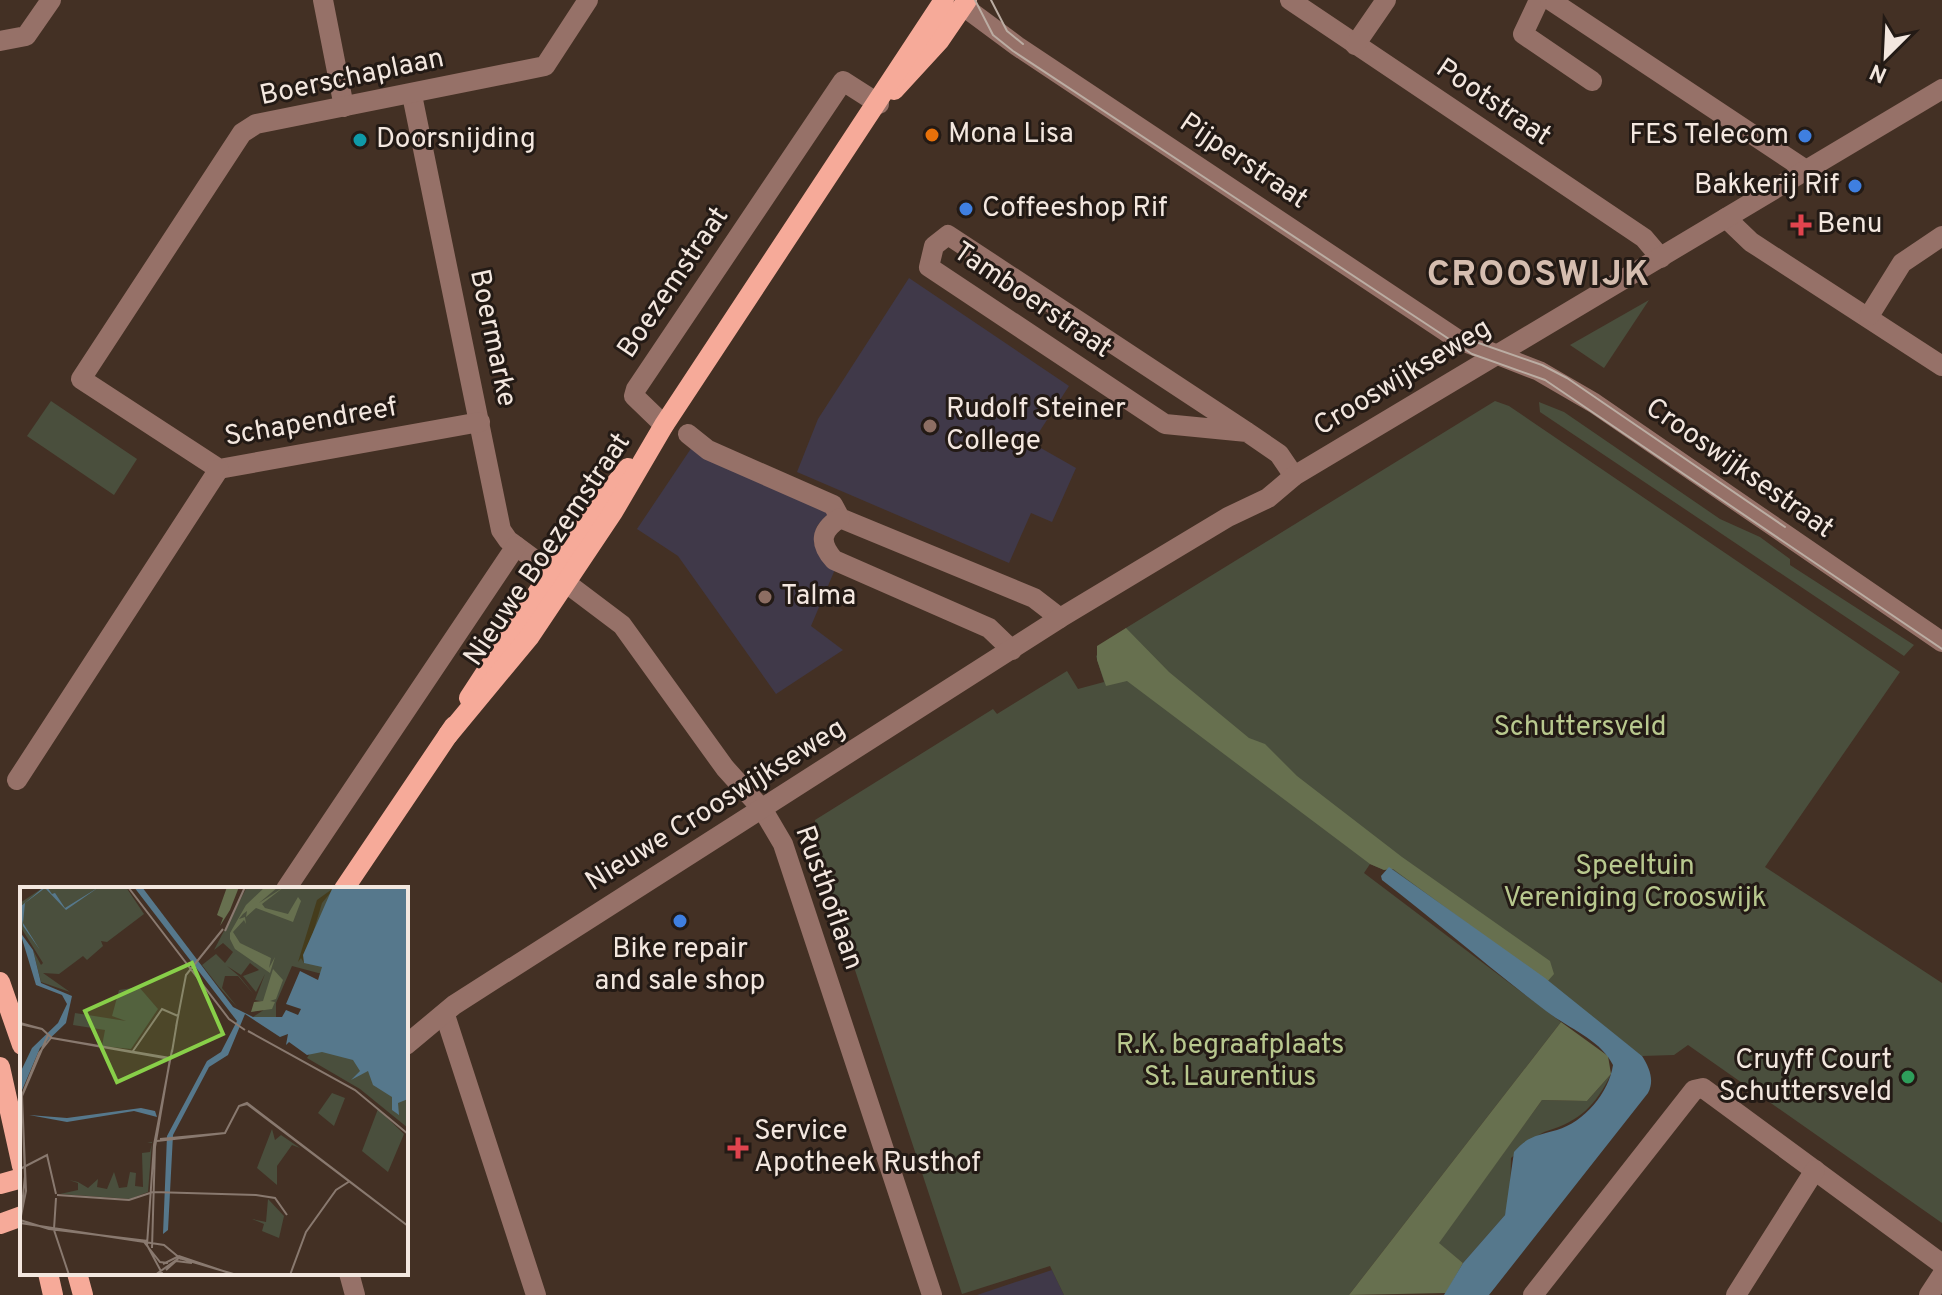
<svg xmlns="http://www.w3.org/2000/svg" width="1942" height="1295" font-family="Overpass,sans-serif">
<style>
.education{fill:#403949}
.green{fill:#4a4f3d}
.forest{fill:#67704f}
.water{fill:#56788c}
.lines{fill:none;stroke-linecap:round;stroke-linejoin:round}
.minor{stroke:#967168;stroke-width:20}
.major{stroke:#f6aa99;stroke-width:20}
.tram{stroke:#bbada3;stroke-width:2}
.food-dot{fill:#e8710a;stroke:#231a15;stroke-width:3}
.shop-dot{fill:#3f7fe0;stroke:#231a15;stroke-width:3}
.culture-dot{fill:#0f9aa8;stroke:#231a15;stroke-width:3}
.health-dot{fill:#e0444e;stroke:#231a15;stroke-width:3}
.education-dot{fill:#8d6e63;stroke:#231a15;stroke-width:3}
.leisure-dot{fill:#2e9e5b;stroke:#231a15;stroke-width:3}
.labels{text-anchor:middle;dominant-baseline:central;stroke-width:6;stroke-linejoin:round;paint-order:stroke}
.street-label{font-size:28px;fill:#f3e7df;stroke:#231a15}
.poi-label{font-size:28px;fill:#f3e7df;stroke:#231a15;text-anchor:start}
.park-label{font-size:28px;fill:#b8c88e;stroke:#231a15}
.district-label{font-size:36px;font-weight:bold;letter-spacing:2px;fill:#d5bdaf;stroke:#231a15}
.inset-road{fill:none;stroke:#89796f;stroke-width:2}
.view{fill:#88cf49;fill-opacity:0.15;stroke:#88cf49;stroke-width:4}
.inset-edge{fill:none;stroke:#f3e7df;stroke-width:4}
</style>
<rect width="100%" height="100%" fill="#433024"/>
<g class="education">
<polygon points="909,278 1069,386 1032,443 1076,468 1052,522 1031,513 1009,563 797,472 818,419"/>
<polygon points="692,447 831,511 817,526 814,543 824,562 836,567 811,626 843,650 776,694 678,556 637,529"/>
<polygon points="1052,1270 1064,1295 977,1295"/>
</g>
<g class="green">
<polygon points="1649,300 1604,368 1570,345"/>
<polygon points="51,401 137,459 114,495 27,436"/>
<polygon points="1495,401 1509,406 1900,672 1765,867 1942,983 1942,1223 1688,1045 1674,1055 1642,1056 1547,982 1389,867 1384,870 1370,864 1364,873 1561,1022 1349,1295 1064,1295 1050,1266 962,1294 817,855 815,820 993,709 997,714 1067,671 1078,689 1104,682 1096,656 1126,628"/>
<polygon points="1539,402 1564,412 1720,519 1760,537 1790,559 1790,565 1914,645 1904,656 1540,412"/>
<path d="M1611 1074C1596 1105 1580 1121 1547 1131 1535 1135 1521 1150 1511 1158L1510 1194 1505 1215 1463 1263 1438 1243 1542 1100 1587 1101Z"/>
</g>
<g class="forest">
<polygon points="1126,628 1169,672 1249,738 1265,744 1297,776 1402,857 1550,961 1554,974 1547,982 1393,869 1384,870 1370,864 1127,681 1106,686 1097,660 1097,646"/>
<polygon points="1561,1022 1608,1056 1611,1074 1587,1101 1542,1100 1439,1243 1463,1263 1446,1293 1349,1295"/>
</g>
<path class="water" d="M1389 867 1545 978 1642 1056C1649 1067 1655 1080 1648 1093L1489 1295H1444L1463 1263 1505 1215 1514 1152C1527 1136 1539 1135 1557 1130 1584 1122 1609 1093 1613 1065 1601 1040 1568 1028 1546 1011 1491 969 1438 923 1382 880L1381 876Z"/>
<g class="lines">
<g class="minor">
<polyline points="323,0 344,107"/>
<polyline points="1290,0 1644,238 1661,258"/>
<polyline points="1539,0 1523,34 1592,81"/>
<polyline points="1550,0 1806,170"/>
<polyline points="963,6 1017,46 1457,339 1539,371 1594,403 1942,642"/>
<polyline points="0,41 26,36 51,0"/>
<polyline points="1355,45 1386,0"/>
<polyline points="412,95 501,530 508,540 550,571"/>
<polyline points="1726,218 1751,242 1942,366"/>
<polyline points="1869,316 1902,263 1942,236"/>
<polyline points="480,422 219,469 81,379 242,133 256,124 545,66 588,0"/>
<polyline points="664,425 634,396 636,389 843,81 879,104"/>
<polyline points="1247,432 1165,424 929,267 934,246 948,235 1247,432 1279,454 1294,476"/>
<polyline points="688,434 708,450 833,505 840,518 1034,598 1060,618"/>
<path d="M840 518C820 531 819 543 834 560L989 628 1012 650"/>
<polyline points="565,582 622,625 725,768 763,810 783,844 932,1295"/>
<polyline points="17,780 219,469"/>
<polyline points="286,889 516,546"/>
<polyline points="445,1015 536,1295"/>
<polyline points="406,1045 454,1005 1060,618 1228,517 1268,498 1294,476 1942,89"/>
<polyline points="349,1273 355,1295"/>
<polyline points="1533,1295 1694,1090 1703,1088 1942,1264"/>
<polyline points="1736,1295 1815,1170"/>
<polyline points="1929,1295 1942,1275"/>
</g>
<g class="major">
<polyline points="894,90 939,41 967,0"/>
<polyline points="469,698 577,532 628,468"/>
<polyline points="448,735 530,636 613,512 664,425 944,0"/>
<polyline points="344,889 454,726"/>
<polyline points="0,982 22,1045"/>
<polyline points="0,1067 22,1166"/>
<polyline points="0,1184 22,1178"/>
<polyline points="0,1224 22,1216"/>
<polyline points="48,1273 53,1295"/>
<polyline points="77,1273 83,1295"/>
</g>
<g class="tram">
<polyline points="975,0 993,35 1013,51 1452,341 1472,354 1545,380 1942,649"/>
<polyline points="991,0 1007,31 1023,44"/>
<polyline points="1470,340 1542,365 1567,378 1785,527"/>
</g>
</g>
<circle class="food-dot" cx="932" cy="135" r="8"/>
<g class="shop-dot">
<circle cx="1805" cy="136" r="8"/>
<circle cx="1855" cy="186" r="8"/>
<circle cx="966" cy="209" r="8"/>
<circle cx="680" cy="921" r="8"/>
</g>
<circle class="culture-dot" cx="360" cy="140" r="8"/>
<g class="health-dot">
<path d="M1797 213h8v8h8v8h-8v8h-8v-8h-8v-8h8z"/>
<path d="M734 1136h8v8h8v8h-8v8h-8v-8h-8v-8h8z"/>
</g>
<g class="education-dot">
<circle cx="930" cy="426" r="8"/>
<circle cx="765" cy="597" r="8"/>
</g>
<circle class="leisure-dot" cx="1908" cy="1077" r="8"/>
<g class="labels">
<g class="street-label">
<text transform="translate(352 78) rotate(-12)">Boerschaplaan</text>
<text transform="translate(1493 103) rotate(34)">Pootstraat</text>
<text transform="translate(1243 162) rotate(34)">Pijperstraat</text>
<text transform="translate(674 283) rotate(-56)">Boezemstraat</text>
<text transform="translate(1032 301) rotate(34)">Tamboerstraat</text>
<text transform="translate(492 338) rotate(78)">Boermarke</text>
<text transform="translate(1403 378) rotate(-31)">Crooswijkseweg</text>
<text transform="translate(311 423) rotate(-10)">Schapendreef</text>
<text transform="translate(1739 469) rotate(35)">Crooswijksestraat</text>
<text transform="translate(548 550) rotate(-56)">Nieuwe Boezemstraat</text>
<text transform="translate(716 806) rotate(-32)">Nieuwe Crooswijkseweg</text>
<text transform="translate(828 898) rotate(70)">Rusthoflaan</text>
</g>
<g class="poi-label">
<text x="948" y="135">Mona Lisa</text>
<text x="1789" y="136" text-anchor="end">FES Telecom</text>
<text x="376" y="140">Doorsnijding</text>
<text x="1839" y="186" text-anchor="end">Bakkerij Rif</text>
<text x="982" y="209">Coffeeshop Rif</text>
<text x="1817" y="225">Benu</text>
<text x="946" y="410">Rudolf Steiner<tspan x="946" dy="32">College</tspan></text>
<text x="781" y="597">Talma</text>
<text x="680" y="950" text-anchor="middle">Bike repair<tspan x="680" dy="32">and sale shop</tspan></text>
<text x="1892" y="1061" text-anchor="end">Cruyff Court<tspan x="1892" dy="32">Schuttersveld</tspan></text>
<text x="754" y="1132">Service<tspan x="754" dy="32">Apotheek Rusthof</tspan></text>
</g>
<g class="park-label">
<text x="1580" y="728">Schuttersveld</text>
<text x="1635" y="867">Speeltuin<tspan x="1635" dy="32">Vereniging Crooswijk</tspan></text>
<text x="1230" y="1046">R.K. begraafplaats<tspan x="1230" dy="32">St. Laurentius</tspan></text>
</g>
<g class="district-label">
<text x="1539" y="276">CROOSWIJK</text>
</g>
</g>
<g transform="translate(20 887)">
<rect width="388" height="388" fill="#433024"/>
<path d="M24 0H106L124 27 87 55 81 54 83 59 67 73 63 69 39 87 23 86 50 105 21 95 13 63 21 78 23 76 0 39V16ZM227 0H339L310 77 302 87 272 79 256 116V130H233L253 117 235 113 245 87 236 105 223 89 239 83 230 76 221 88 207 79 219 89 235 109 218 89H205L202 101 218 121 199 100 182 78 196 67 205 76 213 65 203 56 194 63ZM119 100 138 122 111 162 82 159 85 143 53 138 55 126 106 134 92 129 99 103ZM294 160 325 165 388 202V241L340 202 287 171ZM312 206 325 211 314 239 298 226ZM358 222 384 247 368 285 342 264ZM252 242 255 253 261 248 280 261 272 258 257 279V298L237 281ZM127 255H132L128 305 110 312 40 307 58 303V296L49 293 58 295 68 301 78 292 77 300 87 302 94 285 99 301 107 300 110 285 116 286 115 299 123 300 122 266 130 265 132 256ZM248 312 264 329 259 351 242 344 244 337 232 332 246 335Z" fill="#4a4f3d"/>
<path d="M207 0H219L210 23 200 39 203 31 197 28ZM245 0H258L239 16 264 0 242 17 245 21 268 27 278 10 281 14 273 35 236 21 226 30 227 24 223 27 219 32 225 30 226 37 224 33 213 45 220 56 251 71 249 81 255 70 250 86 215 62 210 52V46L226 18ZM253 82 263 93 256 112 250 114 255 115 252 122 231 125 234 115 243 114Z" fill="#67704f"/>
<path d="M315 0 302 16 284 76 281 71 278 75 297 13Z" fill="#453c1c"/>
<path d="M24 0H27L32 7 35 6 45 21 79 0 46 23 25 1 5 16 3 36 20 63 3 39 0 20ZM114 0H122L213 120 233 130H262L266 123 278 128 281 122 266 117 280 84 298 93 302 80 284 76 283 68 312 2 388 0V212L378 216 379 228 372 223V210L353 198 348 184 331 193 340 184 333 173 302 165 287 168 269 155 266 158 268 147 260 150 225 127 208 168 189 180 153 248 148 343 143 347 147 249 187 174 201 165 217 134ZM0 45 13 63 21 96 52 109 46 136 20 161 0 208V186L12 161 38 136 47 117 42 108 16 98ZM121 221 135 224 137 230 114 224 47 235 9 228 47 231Z" fill="#56788c"/>
<path class="inset-road" d="M108 0 209 132 225 143M205 44 225 0M0 136 22 142 32 151 150 172 135 260 132 361M0 137 22 142 32 151 150 171M156 140 166 88 203 42M228 144 335 203 388 247M113 164 142 122 158 129M152 165 157 135M140 252 205 246 219 219 227 217 388 339M137 254 205 246 219 219 227 216 388 339M0 282 27 268 36 307M5 290 2 208 19 166 31 151M37 308 109 313 133 305 236 308 255 311 267 328M0 333 29 342 128 354M0 334 6 304 2 209 28 148M0 336 144 358 161 372M0 338 5 289M34 342 36 311M34 343 49 388M124 355 140 375 148 376M143 377 159 369 215 388M146 383 156 374 172 376M135 388 159 371 217 388M143 388 127 358 134 258 152 163M270 388 286 345 316 303 330 294"/>
<path class="view" d="M172 76 203 147 97 195 65 124Z"/>
<rect width="388" height="388" class="inset-edge"/>
</g>
<g transform="translate(1886 56) rotate(204)" stroke="#231a15" stroke-width="6" paint-order="stroke">
<path d="M0-6L14 30L0 20L-14 30Z" fill="#f3e7df"/>
<text y="-12" font-size="22" font-weight="bold" text-anchor="middle" fill="#f3e7df">N</text>
</g>
</svg>
